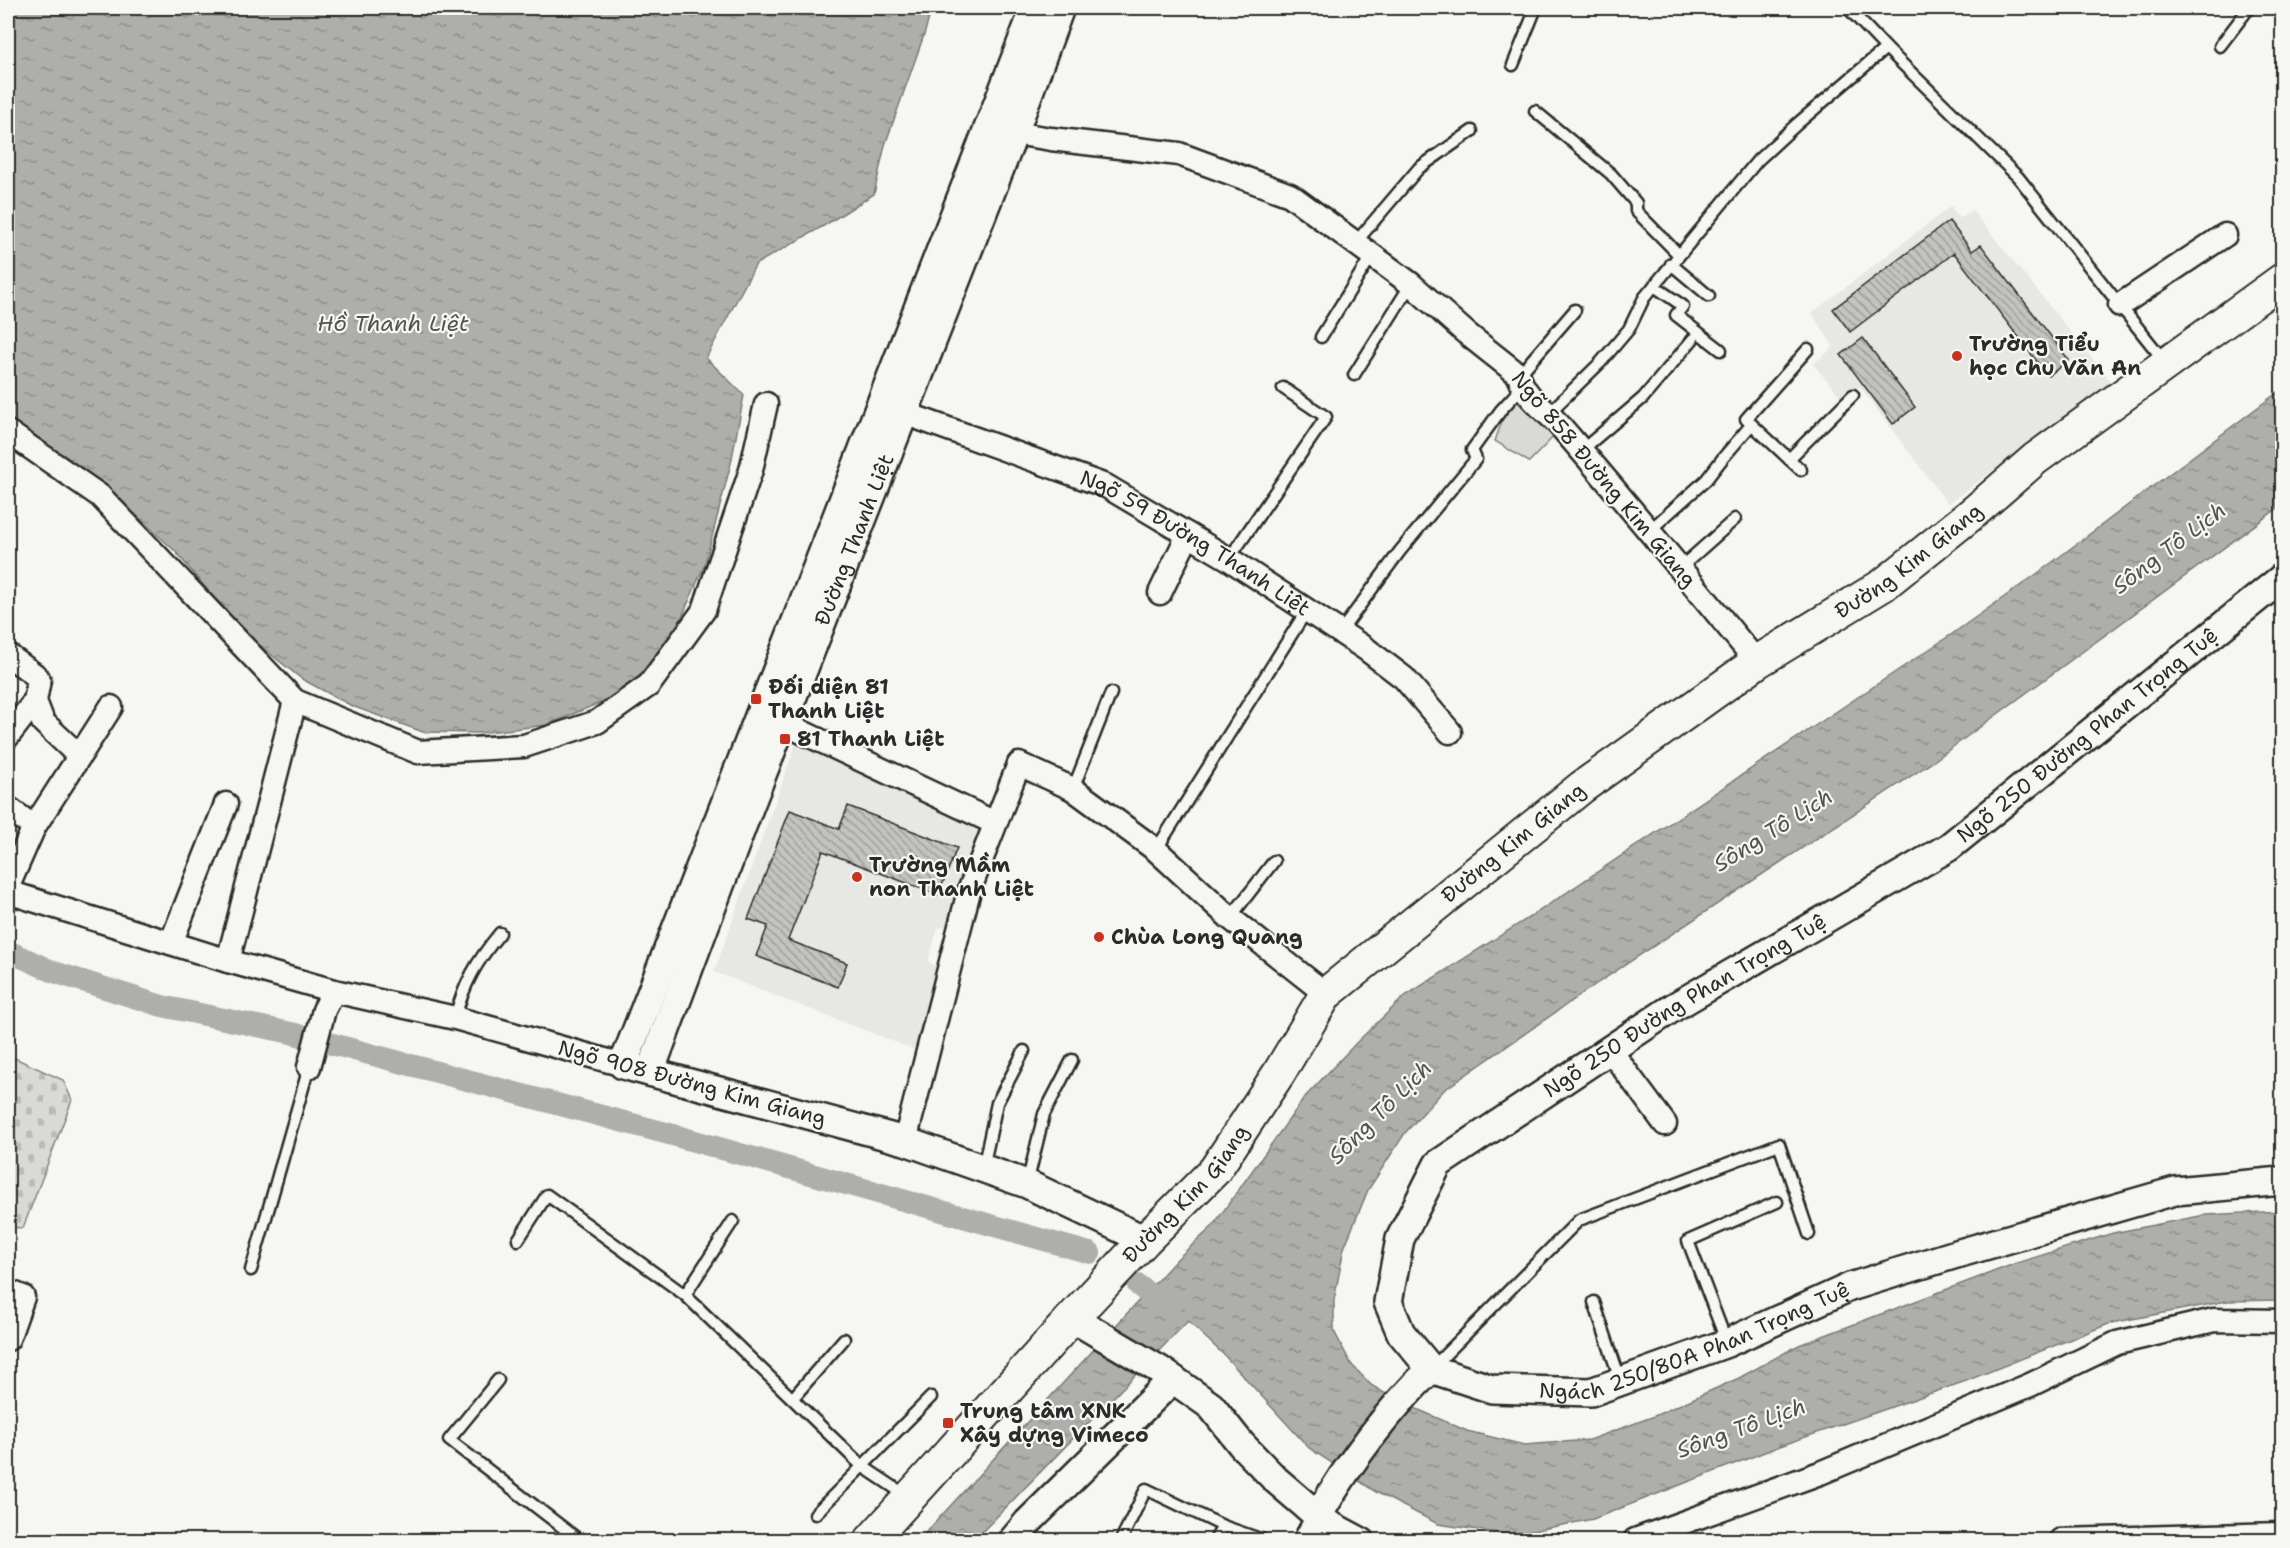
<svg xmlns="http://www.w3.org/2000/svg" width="2290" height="1548" font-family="'Shantell Sans',sans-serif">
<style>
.built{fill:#e7e7e3}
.green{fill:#d9d9d5;stroke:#828280;stroke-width:1.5}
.cemetery{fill:url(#cemetery-stones);stroke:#828280;stroke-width:1.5}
.water{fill:url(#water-ripples);stroke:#7a7a78;stroke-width:1.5}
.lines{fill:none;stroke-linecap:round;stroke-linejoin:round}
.canal{stroke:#aeaeab;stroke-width:22}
.building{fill:url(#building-back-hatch);stroke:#2b2b2b;stroke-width:1.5}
.service-casing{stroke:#2b2b2b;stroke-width:15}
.minor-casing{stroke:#2b2b2b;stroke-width:27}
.tertiary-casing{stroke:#2b2b2b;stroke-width:32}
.secondary-casing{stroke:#2b2b2b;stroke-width:36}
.service{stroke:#f6f6f2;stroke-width:10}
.minor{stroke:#f6f6f2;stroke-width:22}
.tertiary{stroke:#f6f6f2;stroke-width:27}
.secondary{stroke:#f6f6f2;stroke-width:32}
.poi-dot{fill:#c8321e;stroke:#f6f6f2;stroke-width:2}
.labels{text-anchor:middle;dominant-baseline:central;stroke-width:4.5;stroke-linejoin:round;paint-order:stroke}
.poi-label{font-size:21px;font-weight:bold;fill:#2b2b2b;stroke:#f6f6f2;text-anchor:start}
.street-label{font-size:21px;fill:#2b2b2b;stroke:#f6f6f2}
.water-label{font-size:22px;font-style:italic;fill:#525251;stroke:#f6f6f2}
</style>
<defs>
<pattern id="cemetery-stones" width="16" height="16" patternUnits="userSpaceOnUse" patternTransform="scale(1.5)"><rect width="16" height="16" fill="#d9d9d5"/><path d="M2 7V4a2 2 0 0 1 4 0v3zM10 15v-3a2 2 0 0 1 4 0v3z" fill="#babab7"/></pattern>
<pattern id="water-ripples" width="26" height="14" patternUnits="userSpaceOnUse" patternTransform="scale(1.5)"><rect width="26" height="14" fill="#aeaeab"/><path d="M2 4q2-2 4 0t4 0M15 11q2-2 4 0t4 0" fill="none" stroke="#8e8e8b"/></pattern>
<pattern id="building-back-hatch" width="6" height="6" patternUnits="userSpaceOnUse" patternTransform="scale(1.5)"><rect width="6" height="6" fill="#c3c3c0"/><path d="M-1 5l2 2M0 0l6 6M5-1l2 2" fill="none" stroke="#9f9f9c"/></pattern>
</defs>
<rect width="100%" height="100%" fill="#f6f6f2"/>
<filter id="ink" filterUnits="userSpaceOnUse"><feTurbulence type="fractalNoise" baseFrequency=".0167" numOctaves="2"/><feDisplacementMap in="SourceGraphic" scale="12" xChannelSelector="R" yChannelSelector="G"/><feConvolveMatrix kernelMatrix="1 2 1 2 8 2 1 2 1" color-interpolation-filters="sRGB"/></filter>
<g filter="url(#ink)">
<g class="built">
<polygon points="1951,206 1959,219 1972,210 2111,382 1948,504 1860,387 1842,398 1813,364 1834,347 1812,313"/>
<polygon points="797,741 981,829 952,925 938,928 928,961 940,971 918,1051 714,972"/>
</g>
<polygon class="green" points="1518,398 1556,434 1529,462 1495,441 1504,415"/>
<polygon class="cemetery" points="8,1055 63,1080 72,1100 23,1228 8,1227"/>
<g class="water">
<polygon points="8,8 932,8 924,35 885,145 874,194 825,225 756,264 706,358 744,395 731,463 705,564 678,626 628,691 547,725 480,733 423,732 352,706 302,679 259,645 215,599 175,551 124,504 8,418"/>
<polygon points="2282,389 2282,505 1931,763 1599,982 1444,1090 1405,1133 1368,1190 1344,1248 1334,1300 1334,1331 1351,1364 1371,1385 1394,1399 1467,1431 1524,1445 1589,1440 1652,1417 1739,1378 1799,1345 2014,1264 2113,1233 2205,1215 2282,1211 2282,1300 2227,1301 2111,1323 1966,1381 1780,1446 1593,1519 1512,1535 1438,1524 1376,1492 1309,1448 1224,1355 1188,1321 974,1540 919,1540 1177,1259 1212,1227 1305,1097 1357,1042 1405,996 1536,913 1952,634 2038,573"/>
</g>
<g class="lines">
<g class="canal">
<polyline points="8,951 54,972 162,1006 291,1033 673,1135 1090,1253"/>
<polyline points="1138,1285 1170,1311"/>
</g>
</g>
<g class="building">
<polygon points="1949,221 1972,251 1981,245 2069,360 2048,376 1954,253 1850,332 1833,309"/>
<polygon points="1863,338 1915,407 1893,424 1841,355"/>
<polygon points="848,806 957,848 938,895 823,851 788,940 847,963 838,987 756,956 768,926 748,919 790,810 839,829"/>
</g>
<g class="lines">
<defs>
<g id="service">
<polyline points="1848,8 1886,48 2018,177 2165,362"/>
<polyline points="2220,46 2249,8"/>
<polyline points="1513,65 1536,8"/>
<polyline points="1535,111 1611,174 1636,203 1636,211 1679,255"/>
<polyline points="1356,242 1419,168 1472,131"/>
<polyline points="1671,264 1709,296"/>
<polyline points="1654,286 1683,306 1676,315 1721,350"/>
<polyline points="1321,337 1372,255"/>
<polyline points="1354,375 1411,284"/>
<polyline points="1519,375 1575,310"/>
<polyline points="1549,413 1601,362 1629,329 1644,298 1758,160 1797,124 1886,48"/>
<polyline points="1582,450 1643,398 1693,339"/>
<polyline points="1789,459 1853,395"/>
<polyline points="1801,470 1746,419 1808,349"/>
<polyline points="1650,530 1706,480 1723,458 1751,425"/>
<polyline points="1229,559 1326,417 1283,388"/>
<polyline points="1680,568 1735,519"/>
<polyline points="1341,631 1400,551 1476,459 1472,450 1501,410 1522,387"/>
<polyline points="1073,789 1111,693"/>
<polyline points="1156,850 1307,610"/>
<polyline points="1230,918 1274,861"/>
<path d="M455 1018C464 983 477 961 500 933"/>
<polyline points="983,1168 997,1103 1024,1051"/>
<polyline points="1027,1184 1044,1114 1072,1060"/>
<polyline points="518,1240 547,1195 685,1295 862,1466 907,1496"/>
<polyline points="251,1270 309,1067"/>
<polyline points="685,1295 733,1221"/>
<polyline points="1594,1302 1621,1382"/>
<polyline points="1727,1343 1688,1241 1777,1202"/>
<polyline points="1431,1369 1579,1220 1779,1144 1809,1234"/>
<polyline points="498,1380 449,1440 579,1540"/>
<polyline points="793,1398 844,1339"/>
<polyline points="815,1514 931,1397"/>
<polyline points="1121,1540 1146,1489 1223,1526 1263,1540"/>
<polyline points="1215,1540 1223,1526"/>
</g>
<g id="minor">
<path d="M1014 133 1051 139 1179 154 1290 195 1411 284 1466 333 1519 375C1523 396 1547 411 1561 427 1628 504 1692 583 1757 662"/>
<polyline points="2120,305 2225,235"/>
<path id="s1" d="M904 413 1106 486 1229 559 1366 649 1404 678 1450 732"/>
<polyline points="8,432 100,496 295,701 418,752 524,746 597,722 649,685 704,610 751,470 766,404"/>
<polyline points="1160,593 1188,535"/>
<polyline points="8,655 35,675 39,680 35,701 43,722 79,756"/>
<polyline points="783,723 995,823"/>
<polyline points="8,736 35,701"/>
<polyline points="8,808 34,827"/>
<polyline points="8,886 34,827 111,707"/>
<polyline points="8,892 228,961 334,991 455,1018 623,1065"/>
<polyline points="171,943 226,804"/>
<polyline points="228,961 295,701"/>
<polyline points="1610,1050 1665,1124"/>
<polyline points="309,1067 324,1010 334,991"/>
<polyline points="905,1141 969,891 1019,764 1073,789 1156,850 1230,918 1326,994"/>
<polyline points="8,1291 23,1297 8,1339"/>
<polyline points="1305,1540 1318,1516 1363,1540"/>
<polyline points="1635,1540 1820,1473 2030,1385 2117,1343 2214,1320 2282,1321"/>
<polyline points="2061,1540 2282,1534"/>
</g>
<g id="tertiary">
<polyline points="1035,8 623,1065 905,1141 1027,1184 1145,1240"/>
<path id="s2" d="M650 1072 749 808 1014 133 1060 8"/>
<path d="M1072 1318 1160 1370 1211 1406 1241 1444 1276 1480 1318 1516C1348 1464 1388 1410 1431 1369"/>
<path id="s3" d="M1431 1369 1401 1333 1388 1302 1400 1239 1438 1164 1674 1007 1949 847 2282 578"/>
<path id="s4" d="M1431 1369 1492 1389 1591 1392 1727 1343 1850 1287 1953 1255 2175 1191 2282 1181"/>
<polyline points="1013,1540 1028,1522 1173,1379"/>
</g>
<g id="secondary">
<path id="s5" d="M871 1540 1072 1318 1145 1240 1215 1170 1279 1073 1326 994 1582 787 1757 662 1883 585 1974 512 2035 459 2282 280"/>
</g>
</defs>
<use href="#service" class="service-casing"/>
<use href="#minor" class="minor-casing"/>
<use href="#tertiary" class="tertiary-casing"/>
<use href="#secondary" class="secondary-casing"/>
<use href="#service" class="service"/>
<use href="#minor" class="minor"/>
<use href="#tertiary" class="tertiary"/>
<use href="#secondary" class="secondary"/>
</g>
</g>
<g class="poi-dot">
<circle cx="1957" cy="356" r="6"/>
<rect x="750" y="693" width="12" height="12" rx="3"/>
<rect x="779" y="733" width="12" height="12" rx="3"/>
<circle cx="857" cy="877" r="6"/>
<circle cx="1099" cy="937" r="6"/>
<rect x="942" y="1417" width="12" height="12" rx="3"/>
</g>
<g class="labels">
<g class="poi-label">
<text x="1969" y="344">Trường Tiểu<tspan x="1969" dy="24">học Chu Văn An</tspan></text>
<text x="768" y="687">Đối diện 81<tspan x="768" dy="24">Thanh Liệt</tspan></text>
<text x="797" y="739">81 Thanh Liệt</text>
<text x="869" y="865">Trường Mầm<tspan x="869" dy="24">non Thanh Liệt</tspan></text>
<text x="1111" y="937">Chùa Long Quang</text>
<text x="960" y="1411">Trung tâm XNK<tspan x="960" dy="24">Xây dựng Vimeco</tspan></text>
</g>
<g class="street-label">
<text transform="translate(1604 479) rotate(50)">Ngõ 858 Đường Kim Giang</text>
<text stroke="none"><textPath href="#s2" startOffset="570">Đường Thanh Liệt</textPath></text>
<text stroke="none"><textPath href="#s1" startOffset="320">Ngõ 59 Đường Thanh Liệt</textPath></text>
<text stroke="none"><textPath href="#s5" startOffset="1440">Đường Kim Giang</textPath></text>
<text stroke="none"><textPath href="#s3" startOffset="1008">Ngõ 250 Đường Phan Trọng Tuệ</textPath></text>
<text stroke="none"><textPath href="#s5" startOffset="954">Đường Kim Giang</textPath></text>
<text stroke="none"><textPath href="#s3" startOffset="522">Ngõ 250 Đường Phan Trọng Tuệ</textPath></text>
<text transform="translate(692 1083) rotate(15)">Ngõ 908 Đường Kim Giang</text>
<text stroke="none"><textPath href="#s5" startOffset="468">Đường Kim Giang</textPath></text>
<text stroke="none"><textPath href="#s4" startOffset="276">Ngách 250/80A Phan Trọng Tuệ</textPath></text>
</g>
<g class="water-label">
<text x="393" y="323">Hồ Thanh Liệt</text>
<text transform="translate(2169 548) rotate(-37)">Sông Tô Lịch</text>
<text transform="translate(1773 830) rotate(-32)">Sông Tô Lịch</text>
<text transform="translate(1380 1112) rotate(-45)">Sông Tô Lịch</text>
<text transform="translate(1741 1428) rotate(-20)">Sông Tô Lịch</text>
</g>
</g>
<rect width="2290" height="1548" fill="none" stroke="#f6f6f2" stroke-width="30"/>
<rect x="15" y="15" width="2260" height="1518" fill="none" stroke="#2b2b2b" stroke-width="2" filter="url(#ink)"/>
</svg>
